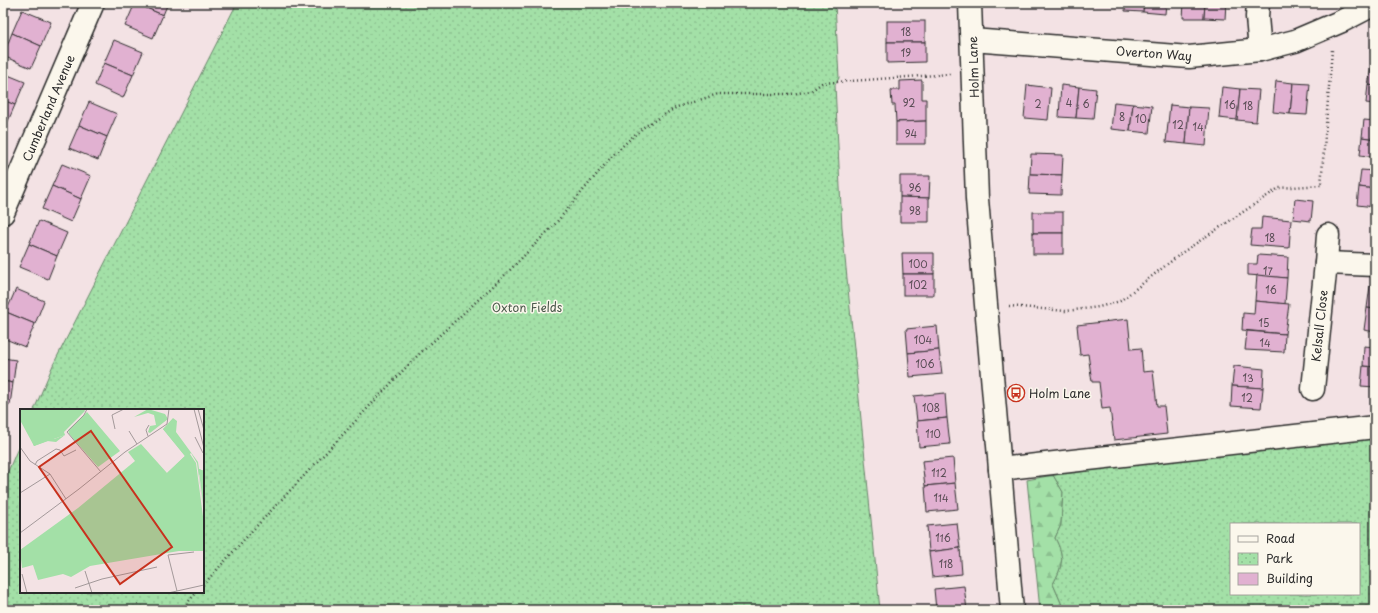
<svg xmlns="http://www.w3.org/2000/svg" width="1378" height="613" font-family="'Playpen Sans',sans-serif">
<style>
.forest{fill:url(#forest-firs);stroke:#678669}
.park{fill:url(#park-dots);stroke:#678669;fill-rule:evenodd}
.building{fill:#e1b1d1;stroke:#2b2b2b}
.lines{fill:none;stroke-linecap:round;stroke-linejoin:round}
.minor-casing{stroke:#2b2b2b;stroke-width:25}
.path{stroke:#2b2b2b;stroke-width:2.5;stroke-dasharray:1 3;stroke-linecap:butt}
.minor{stroke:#fbf7ec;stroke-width:22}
.labels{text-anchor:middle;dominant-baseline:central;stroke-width:3;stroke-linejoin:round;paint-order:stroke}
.number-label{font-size:10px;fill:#584c54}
.street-label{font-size:12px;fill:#2b2b2b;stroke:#fbf7ec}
.park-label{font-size:12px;fill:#49584a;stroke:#fbf7ec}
.poi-label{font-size:12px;fill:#2b2b2b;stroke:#fbf7ec;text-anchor:start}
.inset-road{fill:none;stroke:#a3999a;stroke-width:1}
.view{fill:#c8321e;fill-opacity:0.15;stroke:#c8321e;stroke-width:2}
.inset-edge{fill:none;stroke:#2b2b2b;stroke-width:2}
</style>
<defs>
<pattern id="forest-firs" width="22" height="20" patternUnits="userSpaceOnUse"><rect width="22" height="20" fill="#a3e0a7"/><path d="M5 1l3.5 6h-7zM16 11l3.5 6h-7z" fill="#8cc090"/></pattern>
<pattern id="park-dots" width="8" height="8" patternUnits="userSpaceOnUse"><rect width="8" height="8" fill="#a3e0a7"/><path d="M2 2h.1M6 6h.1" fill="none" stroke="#8cc090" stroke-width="1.8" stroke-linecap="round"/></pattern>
</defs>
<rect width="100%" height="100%" fill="#f3e2e4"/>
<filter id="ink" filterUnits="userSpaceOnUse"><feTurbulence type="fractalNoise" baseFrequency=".025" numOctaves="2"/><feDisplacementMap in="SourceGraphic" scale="8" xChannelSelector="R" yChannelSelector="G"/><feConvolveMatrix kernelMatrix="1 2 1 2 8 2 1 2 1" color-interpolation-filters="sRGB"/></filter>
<g filter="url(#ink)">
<path class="forest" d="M1053 475 1063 492 1061 525 1055 538C1065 556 1063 566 1053 584L1063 607 1062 610H1040L1027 480Z"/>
<g class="park">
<polygon points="237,3 835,3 839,78 835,85 842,228 880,610 3,610 3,483 21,441 21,592 203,592 203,410 34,410 53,365"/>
<path d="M1375 436V610H1062L1063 607 1053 584C1063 566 1065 556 1055 538L1061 525 1063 492 1053 475ZM1231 524H1359V594H1231Z"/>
</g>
<g class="building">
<polygon points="135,3 163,15 153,38 125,26"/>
<polygon points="135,3 168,3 163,15"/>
<polygon points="1126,3 1144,3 1143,12 1125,11"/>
<polygon points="1144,3 1166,3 1165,14 1143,12"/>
<polygon points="1184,3 1205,3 1204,18 1183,18"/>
<polygon points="1205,3 1226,3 1225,19 1204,18"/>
<polygon points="22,10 51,22 41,46 12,33"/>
<rect x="887" y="21" width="38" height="21"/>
<polygon points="1373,31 1375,31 1375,53 1371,53"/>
<polygon points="12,33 41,46 31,68 3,56"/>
<polygon points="114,40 143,52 133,75 104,63"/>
<polygon points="887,42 925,42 925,62 887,63"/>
<polygon points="104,63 133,75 123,98 95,85"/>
<polygon points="1371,68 1375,68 1375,86 1368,85"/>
<polygon points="3,73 25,82 15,105 3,100"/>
<polygon points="922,80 922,99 926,99 926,121 896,122 895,105 892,105 891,90 900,90 900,81"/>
<polygon points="1276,81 1293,83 1290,114 1273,112"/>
<polygon points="1293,83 1310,84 1307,115 1290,114"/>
<polygon points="1027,85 1051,88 1048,120 1024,118"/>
<polygon points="1061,85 1079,87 1076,118 1059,117"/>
<polygon points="1368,85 1375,86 1375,104 1366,103"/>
<polygon points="1079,87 1096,89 1093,119 1076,118"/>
<polygon points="1222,87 1240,89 1237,120 1219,118"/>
<polygon points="1240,89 1259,90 1256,122 1237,120"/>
<polygon points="3,100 15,105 5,128 3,127"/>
<polygon points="89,102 117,114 107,137 79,125"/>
<polygon points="1114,102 1133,104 1130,131 1111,129"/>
<polygon points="1133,104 1152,106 1149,133 1130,131"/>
<polygon points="1170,105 1189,107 1186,144 1166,142"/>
<polygon points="1189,107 1209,108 1206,146 1186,144"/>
<polygon points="1364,120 1375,121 1375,139 1362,137"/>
<polygon points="926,121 926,144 896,144 896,122"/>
<polygon points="79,125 107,137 98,160 69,148"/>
<polygon points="1362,137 1375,139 1375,157 1360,155"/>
<polygon points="1031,154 1063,155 1062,175 1030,174"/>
<polygon points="62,164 91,176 81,199 52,186"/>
<polygon points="1361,170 1375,171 1375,189 1359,187"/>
<polygon points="1030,174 1062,175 1061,195 1029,194"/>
<polygon points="900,176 930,176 929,198 900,197"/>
<polygon points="52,186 81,199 71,222 42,209"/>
<polygon points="1359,187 1375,189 1375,207 1357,205"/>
<polygon points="900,197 929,198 929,222 900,222"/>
<polygon points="1295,199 1313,201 1311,221 1293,219"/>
<rect x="1033" y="212" width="30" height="21"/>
<polygon points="1262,217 1291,220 1289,248 1250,245 1252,229 1261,229"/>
<polygon points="39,221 67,233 57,256 29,244"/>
<rect x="1033" y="233" width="30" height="21"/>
<polygon points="29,244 57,256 48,279 19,267"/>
<polygon points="902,253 934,253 934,274 903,274"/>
<polygon points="1258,255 1288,257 1287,278 1248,275 1248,264 1257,264"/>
<rect x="903" y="274" width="31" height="21"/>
<polygon points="1257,275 1287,278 1285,304 1255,301"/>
<polygon points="1370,286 1375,287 1375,309 1367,308"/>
<polygon points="16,289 44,301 35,324 6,312"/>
<polygon points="1255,301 1289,304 1285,334 1242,330 1243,313 1254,314"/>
<polygon points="1367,308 1375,309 1375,332 1364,330"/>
<polygon points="6,312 35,324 25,347 3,338 3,319"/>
<polygon points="1128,319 1131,349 1141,348 1143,372 1153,371 1157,406 1164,406 1167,434 1114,440 1110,408 1102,409 1099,382 1092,382 1088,354 1080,355 1077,325"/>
<polygon points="937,326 939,350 908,353 906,329"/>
<polygon points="1247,331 1285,334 1284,352 1245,350"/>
<polygon points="1364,346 1375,347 1375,367 1363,366"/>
<polygon points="939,350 942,374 910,377 908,353"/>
<polygon points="3,358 16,360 13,383 3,381"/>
<polygon points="1234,366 1264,369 1263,388 1232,386"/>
<polygon points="1363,366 1375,367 1375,387 1361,386"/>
<polygon points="3,381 13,383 10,405 3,404"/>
<polygon points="1232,386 1263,388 1261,408 1231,406"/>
<polygon points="945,393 947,418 917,421 914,396"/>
<polygon points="947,418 950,444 919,447 917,421"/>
<polygon points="953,458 955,483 925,486 922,461"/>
<polygon points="955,483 958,509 927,512 925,486"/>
<polygon points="957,523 960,548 929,552 927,526"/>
<polygon points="960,548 962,574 932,577 929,552"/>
<polygon points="964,586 967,610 936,610 934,589"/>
</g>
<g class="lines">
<defs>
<g id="minor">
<polyline points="970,3 977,199 1012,610"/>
<polyline points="1258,3 1257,17 1260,50"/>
<polyline points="972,40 1189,57 1260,50 1295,41 1342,21 1375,4"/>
<polyline points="3,213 93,3"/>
<polyline points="1326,263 1328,235"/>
<polyline points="1313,389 1326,263 1375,265"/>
<polyline points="1000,469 1375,427"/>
</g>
</defs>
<use href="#minor" class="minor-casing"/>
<g class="path">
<polyline points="1009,306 1066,311 1099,307 1120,301 1183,252 1279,188 1321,185 1332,50"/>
<polyline points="203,585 251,532 413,360 507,273 555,224 613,155 642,128 677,107 718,94 791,94 811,91 822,83 950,74"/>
<polyline points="181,610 197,592"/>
</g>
<use href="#minor" class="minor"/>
</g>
</g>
<defs>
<symbol id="bus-ring" viewBox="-11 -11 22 22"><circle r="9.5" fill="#fbf7ec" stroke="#c8321e" stroke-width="1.5"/><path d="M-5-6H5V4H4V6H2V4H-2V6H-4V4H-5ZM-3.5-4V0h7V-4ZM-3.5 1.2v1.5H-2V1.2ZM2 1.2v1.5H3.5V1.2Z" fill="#c8321e"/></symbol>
</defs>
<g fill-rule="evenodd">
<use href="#bus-ring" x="1006" y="383" width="20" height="20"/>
</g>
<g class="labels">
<g class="number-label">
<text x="906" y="31">18</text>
<text x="906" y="52">19</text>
<text x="909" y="102">92</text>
<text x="1069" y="102">4</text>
<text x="1038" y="103">2</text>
<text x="1086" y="103">6</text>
<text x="1230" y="104">16</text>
<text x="1248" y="105">18</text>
<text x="1122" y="116">8</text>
<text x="1141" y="118">10</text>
<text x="1178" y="124">12</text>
<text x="1198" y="126">14</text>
<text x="911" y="133">94</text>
<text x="915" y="187">96</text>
<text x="915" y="210">98</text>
<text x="1270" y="237">18</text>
<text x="918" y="263">100</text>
<text x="1268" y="270">17</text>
<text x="918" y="284">102</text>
<text x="1271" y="289">16</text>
<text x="1264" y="322">15</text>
<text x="923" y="339">104</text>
<text x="1265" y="342">14</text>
<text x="925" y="363">106</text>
<text x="1248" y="377">13</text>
<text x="1247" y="397">12</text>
<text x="931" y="407">108</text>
<text x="933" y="433">110</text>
<text x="939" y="472">112</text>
<text x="941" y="497">114</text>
<text x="943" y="537">116</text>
<text x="946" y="563">118</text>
</g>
<g class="street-label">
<text transform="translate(1154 53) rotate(4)">Overton Way</text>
<text transform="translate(973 67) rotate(-92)">Holm Lane</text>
<text transform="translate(48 108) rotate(-67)">Cumberland Avenue</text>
<text transform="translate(1319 326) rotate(-84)">Kelsall Close</text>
</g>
<g class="park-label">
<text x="527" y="307">Oxton Fields</text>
</g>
<g class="poi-label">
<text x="1029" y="393">Holm Lane</text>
</g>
</g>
<g transform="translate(20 409)">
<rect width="184" height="184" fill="#f3e2e4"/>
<path d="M128 0 145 5 148 10 130 24 128 23 130 17 136 16 134 6 128 4 114 8ZM0 2 34 30 45 26 36 33 27 32 14 37 0 11ZM153 9 157 12 156 23 178 53 179 60 184 62 179 66 184 106 177 54 171 44 146 70 147 64 165 47 143 20Z" fill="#a3e0a7"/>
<path d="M0 0H64L65 2 44 23 45 26 14 37ZM67 3 100 42 78 58 49 25 48 21ZM150 15 176 54 184 115V142H159L70 157 51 168 43 165 18 171 13 156 2 159 0 141 58 99 115 52 108 43 121 35 147 64 165 47 143 20ZM179 60 184 62V102L179 63Z" fill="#a3e0a7"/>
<path class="inset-road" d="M67 0 64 6 47 23 81 63M174 0 184 39M178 0 184 21M95 20 92 6 104 0M109 22 117 35M128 27 126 21 129 16M175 28 183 44M0 38 10 52 30 65 46 90M15 56 17 52 36 40 40 41 44 47 56 41M0 84 30 65M0 124 59 80 105 43 147 15 149 0M65 162 72 184M2 165 7 184M55 179 82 170 137 158M157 182 148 146 174 143M148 184 184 176"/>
<path class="view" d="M71 22 152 138 100 175 19 58Z"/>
<rect width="184" height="184" class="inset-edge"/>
</g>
<rect width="1378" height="613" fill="none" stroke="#fbf7ec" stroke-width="16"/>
<rect x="8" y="8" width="1362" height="597" fill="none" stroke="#2b2b2b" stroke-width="1.5" filter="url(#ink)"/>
<rect x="1230" y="523" width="130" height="72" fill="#fbf7ec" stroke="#a8a59f"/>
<rect x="1238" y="536" width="20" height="6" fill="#fbf7ec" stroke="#a8a59f"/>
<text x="1266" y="543" font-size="12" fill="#2b2b2b">Road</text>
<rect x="1238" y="553" width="20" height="12" fill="url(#park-dots)" stroke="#a8a59f"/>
<text x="1266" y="563" font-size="12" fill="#2b2b2b">Park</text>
<rect x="1238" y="573" width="20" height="12" fill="#e1b1d1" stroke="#a8a59f"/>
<text x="1266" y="583" font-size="12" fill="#2b2b2b">Building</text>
</svg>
